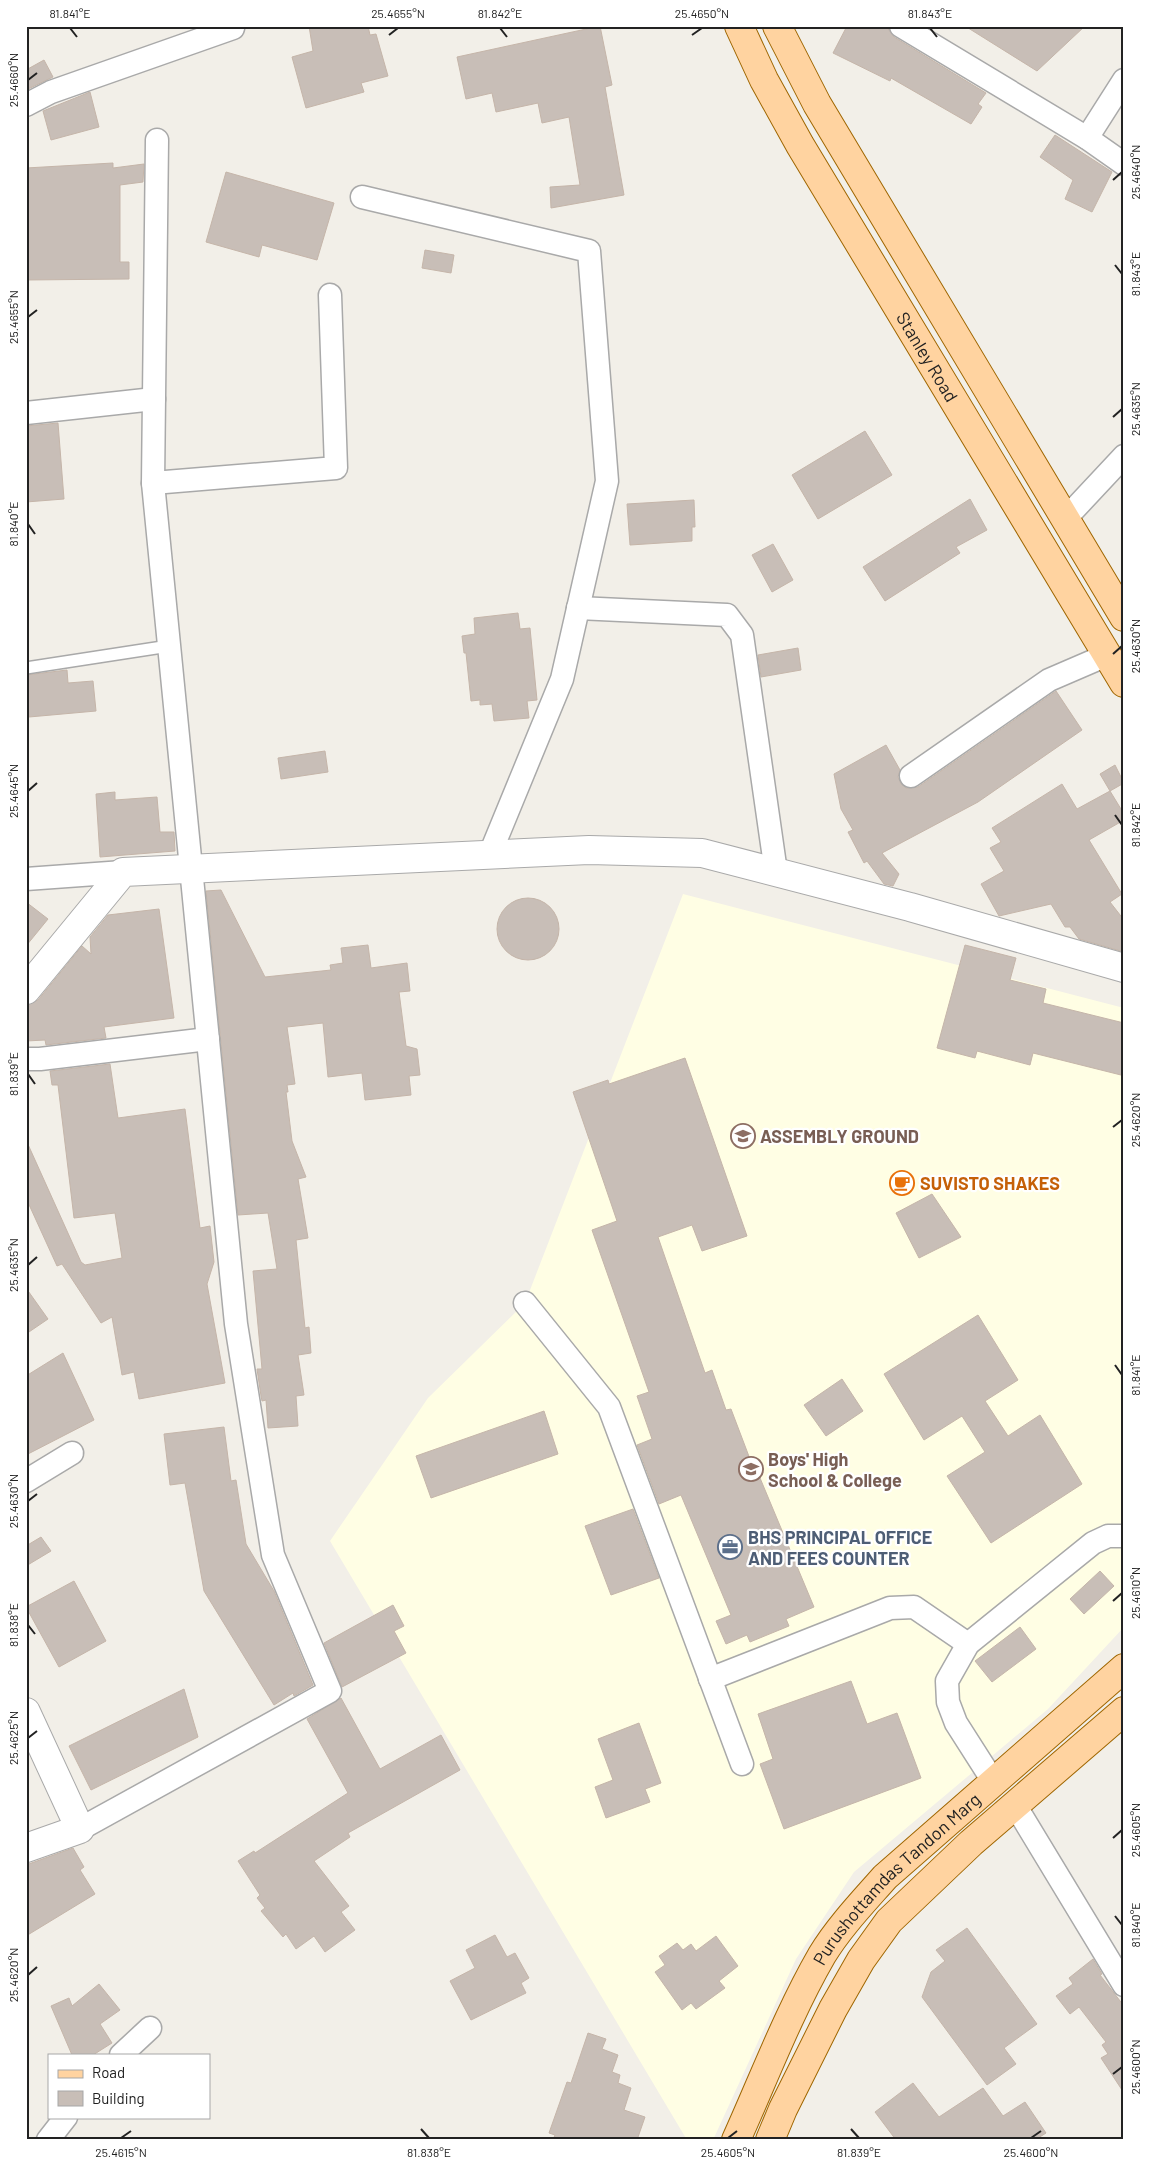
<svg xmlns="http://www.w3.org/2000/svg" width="1150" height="2166" font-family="Barlow,sans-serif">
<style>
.education{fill:#fffee4}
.building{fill:#c8beb7;stroke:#c5b5a9}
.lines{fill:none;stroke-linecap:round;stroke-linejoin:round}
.service-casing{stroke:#a9a9a9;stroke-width:14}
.minor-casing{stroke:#a9a9a9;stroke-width:25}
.tertiary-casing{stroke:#a9a9a9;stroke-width:30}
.primary-casing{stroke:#9f6600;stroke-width:30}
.service{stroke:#fff;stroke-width:11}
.minor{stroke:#fff;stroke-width:22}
.tertiary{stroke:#fff;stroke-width:28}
.primary{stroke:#ffd3a0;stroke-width:28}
.ticks{fill:none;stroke:#222;stroke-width:2}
.labels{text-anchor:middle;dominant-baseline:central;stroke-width:4.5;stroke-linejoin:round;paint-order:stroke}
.street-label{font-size:18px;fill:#222;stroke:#fff}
.education-label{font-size:18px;font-weight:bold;fill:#785e54;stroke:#fff;text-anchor:start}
.food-label{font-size:18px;font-weight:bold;fill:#c56008;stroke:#fff;text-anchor:start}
.service-label{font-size:18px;font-weight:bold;fill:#4e5e75;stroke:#fff;text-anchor:start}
.neatline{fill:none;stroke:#222;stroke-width:2}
.ticks-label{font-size:12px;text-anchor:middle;fill:#222}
</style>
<rect width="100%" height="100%" fill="#f2efe8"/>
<polygon class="education" points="683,894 1124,1008 1124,1627 1048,1709 854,1872 796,1959 713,2140 687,2140 330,1541 428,1398 525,1303"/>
<g class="building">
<polygon points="309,26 368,26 370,35 376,34 388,76 361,83 364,92 306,108 292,57 313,51"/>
<polygon points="600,26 612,85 605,87 624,195 551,208 550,187 580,185 569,117 542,123 538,103 496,112 492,93 466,99 457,57"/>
<polygon points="847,26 886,26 894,37 986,93 978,104 982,107 971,124 891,78 890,81 833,53"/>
<polygon points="965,26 1085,26 1037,71"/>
<polygon points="44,60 53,77 26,90 26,70"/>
<polygon points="90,92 99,127 51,140 43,111"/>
<polygon points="1055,135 1112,172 1092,212 1065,199 1073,180 1040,157"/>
<polygon points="113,163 113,168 144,164 143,182 120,185 120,262 129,262 129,279 26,280 26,168"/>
<polygon points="226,172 334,203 317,260 262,245 259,257 206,242"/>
<polygon points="425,250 454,255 451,273 422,268"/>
<polygon points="58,423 64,499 26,502 26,426"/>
<polygon points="865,431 892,475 818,519 792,475"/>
<polygon points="970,499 987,530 956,547 960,553 885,601 863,567"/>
<polygon points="694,500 695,527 692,527 692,541 630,545 627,504"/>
<polygon points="773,544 793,580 772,592 752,555"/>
<polygon points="518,613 520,629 530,628 537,700 527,701 529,718 494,721 492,704 480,705 480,700 471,701 466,653 464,653 462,636 475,634 474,618"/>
<polygon points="798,648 801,670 761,677 758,655"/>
<polygon points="67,670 68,683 93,681 96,711 29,717 26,675"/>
<polygon points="1056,691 1082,730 978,802 882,853 899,874 893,886 884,884 867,861 864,863 848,832 853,830 841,809 834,774 886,745 900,770 898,777 901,784 906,788 918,787"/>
<polygon points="325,751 328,772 281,779 278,758"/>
<polygon points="1115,765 1124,783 1110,791 1100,774"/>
<polygon points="1062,784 1077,809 1110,791 1124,814 1124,820 1089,840 1122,894 1110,902 1124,920 1124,952 1079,939 1070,927 1065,927 1051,904 999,916 981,884 1004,871 990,848 1001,842 992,828"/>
<polygon points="115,792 115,800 157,797 160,832 174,832 175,851 100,857 96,794"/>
<polygon points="221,890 265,977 331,970 330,965 343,963 341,948 368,945 371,968 407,963 410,991 399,992 406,1046 417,1049 420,1075 409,1076 411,1095 365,1100 362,1073 328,1077 323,1023 287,1027 295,1084 287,1085 288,1092 286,1092 292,1141 306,1177 298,1179 308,1238 296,1240 305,1328 309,1327 311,1353 298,1355 304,1395 296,1396 298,1426 268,1428 266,1400 262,1401 261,1396 257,1369 262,1369 253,1271 277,1269 268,1213 238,1215 206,891"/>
<circle cx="528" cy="929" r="31"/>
<polygon points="26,902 48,919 26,946"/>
<polygon points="159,909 174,1018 104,1027 106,1038 46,1045 45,1040 26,1041 26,1005 38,1000 82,946 91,954 90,937 108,915"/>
<polygon points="965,945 1016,958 1010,980 1046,989 1043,1003 1124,1023 1124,1064 1121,1075 1033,1053 1030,1065 977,1051 975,1058 937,1048"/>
<polygon points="685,1058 747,1236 702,1251 692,1225 658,1237 705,1373 712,1370 726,1410 731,1409 753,1467 755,1466 814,1607 786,1619 789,1626 750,1642 747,1635 726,1644 716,1621 731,1615 681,1495 659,1504 637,1445 652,1439 637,1396 649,1392 592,1230 617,1221 573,1092 608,1080 609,1084"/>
<polygon points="110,1064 118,1118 185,1109 200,1228 210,1226 214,1262 207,1284 225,1383 139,1399 134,1372 122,1375 112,1317 101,1323 62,1264 57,1266 26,1198 26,1140 81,1262 85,1265 122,1258 115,1213 74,1218 58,1085 52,1085 50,1071"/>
<polygon points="932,1194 961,1237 919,1258 896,1213"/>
<polygon points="26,1288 48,1319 26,1334"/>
<polygon points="978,1315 1018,1380 985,1401 1008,1436 1040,1415 1082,1484 991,1543 947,1476 985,1452 962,1416 924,1440 884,1374"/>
<polygon points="63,1353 94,1420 26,1455 26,1376"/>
<polygon points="842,1379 863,1411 826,1436 804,1405"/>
<polygon points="544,1411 558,1454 431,1498 416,1456"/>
<polygon points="224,1427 231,1481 236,1480 246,1544 274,1591 313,1685 294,1696 293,1693 274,1705 204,1591 185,1483 170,1485 164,1434"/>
<polygon points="633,1509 659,1578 611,1595 585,1526"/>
<polygon points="41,1537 51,1551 26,1566 26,1546"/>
<polygon points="1100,1571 1114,1586 1084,1614 1070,1599"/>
<polygon points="74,1581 106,1641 59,1667 26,1607"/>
<polygon points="393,1605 404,1626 394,1631 406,1653 342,1687 324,1643"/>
<polygon points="1020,1627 1036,1649 992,1682 975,1661"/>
<polygon points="851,1681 867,1724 897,1713 921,1778 784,1829 760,1764 773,1759 758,1714"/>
<polygon points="184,1689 198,1737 91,1790 69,1746"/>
<polygon points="341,1698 380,1769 441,1735 460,1770 348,1833 350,1837 314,1861 349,1906 341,1912 355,1930 325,1952 314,1936 296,1949 286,1934 283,1937 261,1911 265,1908 257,1898 260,1895 238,1861 254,1851 255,1853 348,1793 307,1719"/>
<polygon points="639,1723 661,1783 645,1789 650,1802 606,1818 595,1787 613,1780 598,1739"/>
<polygon points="73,1848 84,1867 80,1870 95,1894 26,1936 26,1865"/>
<polygon points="967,1928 1037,2024 1004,2048 1016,2064 987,2085 922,1997 931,1972 945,1961 936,1950"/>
<polygon points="495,1935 507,1957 515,1953 529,1978 521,1983 526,1993 471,2020 450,1981 475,1968 466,1950"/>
<polygon points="716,1936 738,1966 719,1981 725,1988 696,2009 691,2003 682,2010 655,1972 665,1965 659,1956 677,1943 683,1950 691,1944 696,1951"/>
<polygon points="1093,1959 1102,1974 1100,1975 1124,2006 1124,2093 1101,2058 1108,2054 1102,2045 1106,2042 1079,2007 1070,2014 1056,1996 1073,1984 1069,1978"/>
<polygon points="99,1984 120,2010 100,2024 112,2043 93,2055 72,2055 51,2006 69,1998 72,2006"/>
<polygon points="588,2033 606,2039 602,2049 618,2055 612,2072 620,2075 618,2083 631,2088 624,2110 645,2117 637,2140 553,2140 555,2135 549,2133 567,2082 571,2083"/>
<polygon points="913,2083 939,2117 983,2088 1003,2116 1025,2102 1046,2133 1035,2140 896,2140 875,2112"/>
</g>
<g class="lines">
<defs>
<polyline id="service" points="26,668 169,646"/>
<g id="minor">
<polyline points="901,26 1087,138 1124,164"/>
<polyline points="26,105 51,92 233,28"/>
<polyline points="1087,138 1124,80"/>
<polyline points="362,197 589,251 607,481 562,679 490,854"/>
<polyline points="26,413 154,399"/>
<polyline points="153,483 336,468 330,295"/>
<polyline points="1066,518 1124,456"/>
<polyline points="578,608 727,615 742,635 776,872"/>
<polyline points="911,776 1049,680 1107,655"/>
<polyline points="26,879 123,872"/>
<polyline points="26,1059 40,1059 208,1039"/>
<polyline points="525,1303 609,1407 742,1764"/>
<polyline points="26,1481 72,1453"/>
<polyline points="710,1679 890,1608 914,1607 968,1644"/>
<polyline points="993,1781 956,1723 948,1702 947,1681 968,1644 1093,1543 1108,1536 1124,1536"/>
<polyline points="1015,1805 1124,1985"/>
<polyline points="80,1829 330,1691 273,1555 236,1324 153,483 157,140"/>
<polyline points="121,2055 150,2028"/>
<polyline points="48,2140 66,2117"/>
</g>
<g id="tertiary">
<polyline points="26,990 123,872 589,850 702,853 910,907 1124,968"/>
<polyline points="26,1712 80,1829 26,1848"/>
</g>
<g id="primary">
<path id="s1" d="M739 26 764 80 800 145 1124 683"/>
<polyline points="777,26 817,104 1124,617"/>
<path id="s2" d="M736 2140C764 2078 788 2014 822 1955 839 1927 863 1902 885 1877L1124 1668"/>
<polyline points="770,2140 783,2109 833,2009 861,1960 889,1921 971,1843 1124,1711"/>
</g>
</defs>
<use href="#service" class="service-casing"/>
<use href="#minor" class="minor-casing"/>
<use href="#tertiary" class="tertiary-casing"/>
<use href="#primary" class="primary-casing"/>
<use href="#service" class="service"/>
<use href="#minor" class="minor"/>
<use href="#tertiary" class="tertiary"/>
<use href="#primary" class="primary"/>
</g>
<path class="ticks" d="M70 28 77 37M500 28 507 37M930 28 937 37M389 35 398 28M692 35 702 28M28 80 37 73M1113 180 1122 172M1115 265 1122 274M28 317 37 310M1113 417 1122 409M28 524 35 534M1113 654 1122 646M28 791 37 783M1115 815 1122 825M28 1074 35 1084M1113 1127 1122 1120M28 1265 37 1257M1115 1365 1122 1375M28 1501 37 1494M1113 1601 1122 1593M28 1625 35 1634M28 1738 37 1731M1113 1838 1122 1830M1115 1916 1122 1925M28 1975 37 1967M1113 2074 1122 2067M421 2129 429 2138M851 2129 859 2138M121 2138 131 2131M728 2138 737 2131M1031 2138 1041 2131"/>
<defs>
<symbol id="school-ring" viewBox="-11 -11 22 22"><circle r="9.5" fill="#fff" stroke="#8d6e63" stroke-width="1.5"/><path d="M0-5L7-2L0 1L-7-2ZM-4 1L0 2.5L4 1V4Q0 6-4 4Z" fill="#8d6e63"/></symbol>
<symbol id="cafe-ring" viewBox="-11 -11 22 22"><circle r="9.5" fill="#fff" stroke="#e8710a" stroke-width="1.5"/><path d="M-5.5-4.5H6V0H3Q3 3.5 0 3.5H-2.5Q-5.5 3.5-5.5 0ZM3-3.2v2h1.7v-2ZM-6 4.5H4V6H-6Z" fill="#e8710a"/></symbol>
<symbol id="office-ring" viewBox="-11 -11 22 22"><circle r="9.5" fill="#fff" stroke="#5c6f8a" stroke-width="1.5"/><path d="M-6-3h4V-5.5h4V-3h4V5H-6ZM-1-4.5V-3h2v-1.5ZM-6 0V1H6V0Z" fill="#5c6f8a"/></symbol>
</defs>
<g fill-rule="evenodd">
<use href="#school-ring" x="729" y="1122" width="28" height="28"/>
<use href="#cafe-ring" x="888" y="1169" width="28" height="28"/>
<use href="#school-ring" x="737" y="1455" width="28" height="28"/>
<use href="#office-ring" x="716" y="1533" width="28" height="28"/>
</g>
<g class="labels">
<g class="street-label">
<text stroke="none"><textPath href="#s1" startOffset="381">Stanley Road</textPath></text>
<text stroke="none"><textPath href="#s2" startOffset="311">Purushottamdas Tandon Marg</textPath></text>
</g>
<g class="education-label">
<text x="760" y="1136">ASSEMBLY GROUND</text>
<text x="768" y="1459">Boys' High<tspan x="768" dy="21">School &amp; College</tspan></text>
</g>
<g class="food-label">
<text x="920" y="1183">SUVISTO SHAKES</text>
</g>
<g class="service-label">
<text x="748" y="1537">BHS PRINCIPAL OFFICE<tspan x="748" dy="21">AND FEES COUNTER</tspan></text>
</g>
</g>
<rect width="1150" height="2166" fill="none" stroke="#ffffff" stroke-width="55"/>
<rect x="48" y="2054" width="162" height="65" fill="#ffffff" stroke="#a7a7a7"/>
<rect x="58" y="2070" width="25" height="8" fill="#ffd3a0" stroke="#a7a7a7"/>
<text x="92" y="2078" font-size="15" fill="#222222">Road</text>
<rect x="58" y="2091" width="25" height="15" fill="#c8beb7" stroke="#a7a7a7"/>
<text x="92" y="2104" font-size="15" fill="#222222">Building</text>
<rect x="28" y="28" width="1094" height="2110" class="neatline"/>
<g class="ticks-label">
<text x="70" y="18">81.841°E</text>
<text x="398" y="18">25.4655°N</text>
<text x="500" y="18">81.842°E</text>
<text x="702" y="18">25.4650°N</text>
<text x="930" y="18">81.843°E</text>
<text transform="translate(14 80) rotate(-90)" y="4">25.4660°N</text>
<text transform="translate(1136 172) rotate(-90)" y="4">25.4640°N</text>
<text transform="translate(1136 274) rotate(-90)" y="4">81.843°E</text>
<text transform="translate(14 317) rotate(-90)" y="4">25.4655°N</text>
<text transform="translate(1136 409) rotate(-90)" y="4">25.4635°N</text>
<text transform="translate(14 524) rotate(-90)" y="4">81.840°E</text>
<text transform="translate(1136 646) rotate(-90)" y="4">25.4630°N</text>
<text transform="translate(14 791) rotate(-90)" y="4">25.4645°N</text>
<text transform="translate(1136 825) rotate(-90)" y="4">81.842°E</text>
<text transform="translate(14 1074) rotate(-90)" y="4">81.839°E</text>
<text transform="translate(1136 1120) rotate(-90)" y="4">25.4620°N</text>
<text transform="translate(14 1265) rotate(-90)" y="4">25.4635°N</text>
<text transform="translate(1136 1375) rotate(-90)" y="4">81.841°E</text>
<text transform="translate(14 1501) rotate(-90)" y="4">25.4630°N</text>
<text transform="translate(1136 1593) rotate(-90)" y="4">25.4610°N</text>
<text transform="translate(14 1625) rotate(-90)" y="4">81.838°E</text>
<text transform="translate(14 1738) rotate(-90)" y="4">25.4625°N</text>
<text transform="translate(1136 1830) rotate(-90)" y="4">25.4605°N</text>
<text transform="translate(1136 1925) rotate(-90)" y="4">81.840°E</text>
<text transform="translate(14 1975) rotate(-90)" y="4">25.4620°N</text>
<text transform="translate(1136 2067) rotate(-90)" y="4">25.4600°N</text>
<text x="121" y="2157">25.4615°N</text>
<text x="429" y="2157">81.838°E</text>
<text x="728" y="2157">25.4605°N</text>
<text x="859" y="2157">81.839°E</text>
<text x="1031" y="2157">25.4600°N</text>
</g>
</svg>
